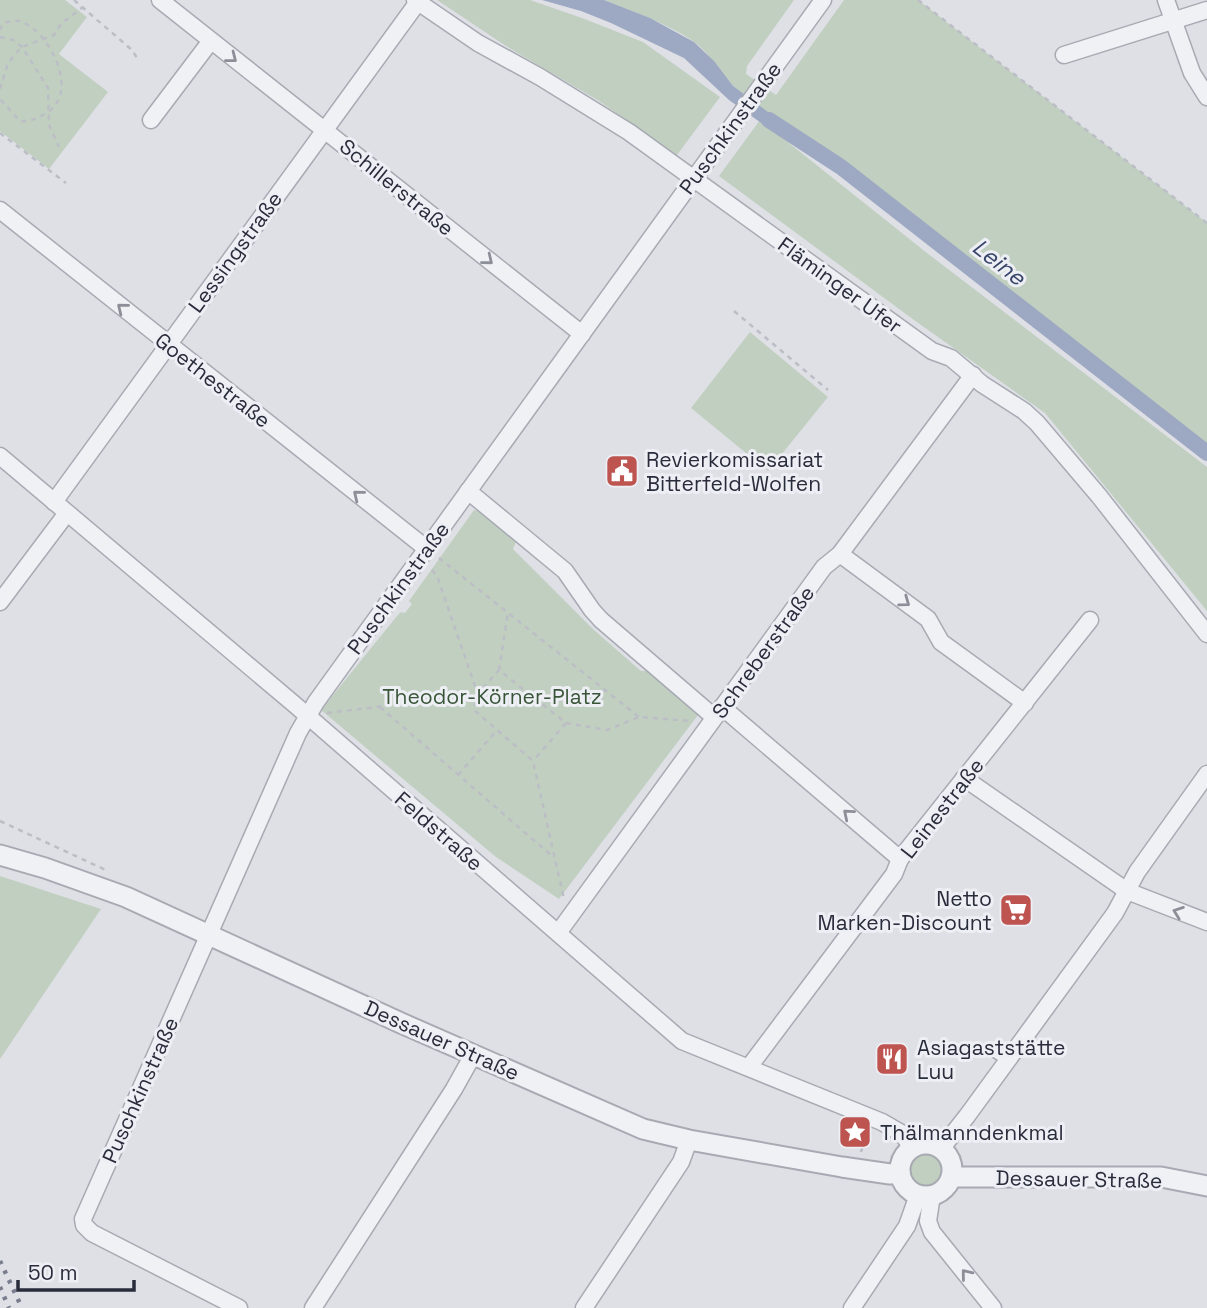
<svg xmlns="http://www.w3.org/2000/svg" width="1207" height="1308" font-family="'Space Grotesk',sans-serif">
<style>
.green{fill:#c1cfc0}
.water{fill:#9da8c2}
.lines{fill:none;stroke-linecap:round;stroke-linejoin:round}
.canal{stroke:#9da8c2;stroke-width:16}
.service-casing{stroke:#a8aab3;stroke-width:11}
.minor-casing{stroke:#a8aab3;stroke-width:19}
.tertiary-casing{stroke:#a8aab3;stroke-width:23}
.path{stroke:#bcbec5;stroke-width:2.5;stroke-dasharray:5 5;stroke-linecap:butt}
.service{stroke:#f0f1f5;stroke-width:8}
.minor{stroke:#f0f1f5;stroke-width:16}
.tertiary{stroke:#f0f1f5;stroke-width:19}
.rail{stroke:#797d8d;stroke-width:4.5;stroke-dasharray:3.5 7;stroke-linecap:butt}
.oneway{stroke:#8c8e98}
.labels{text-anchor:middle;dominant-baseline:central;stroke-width:6;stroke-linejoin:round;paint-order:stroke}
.street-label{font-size:21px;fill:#292c3b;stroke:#edeff4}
.poi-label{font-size:21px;fill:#292c3b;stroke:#edeff4;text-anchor:start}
.park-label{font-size:21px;fill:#385538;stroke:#edeff4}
.water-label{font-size:23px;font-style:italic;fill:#38456a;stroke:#edeff4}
</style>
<rect width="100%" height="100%" fill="#dee0e6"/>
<g class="green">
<polygon points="0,0 65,0 87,17 59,54 108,92 49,169 0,131"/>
<polygon points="437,0 530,0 582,18 643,42 720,97 677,155 599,101 506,46"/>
<path d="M604 0H794L747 66 746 74 776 95 844 0H918L1207 223V453L733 86C719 71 710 53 693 41 666 23 634 12 604 0Z"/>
<polygon points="760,120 927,253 1207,467 1207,611 1045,413 914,320 719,176"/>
<polygon points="750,332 828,397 768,471 691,408"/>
<polygon points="474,510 486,513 517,539 513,549 594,630 641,671 650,671 698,715 559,899 496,857 321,710 397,616 401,612 405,613 412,604 409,601"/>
<polygon points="0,876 101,909 0,1059"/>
<circle cx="925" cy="1170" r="18"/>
</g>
<polygon class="water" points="542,0 604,0 650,18 694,42 714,61 733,86 788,127 781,137 729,100 684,58 611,23 581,11"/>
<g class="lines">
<polyline class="canal" points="769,120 841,167 1207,453"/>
<defs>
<polyline id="service" points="993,1052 1007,1061"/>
<g id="minor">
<polyline points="160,0 582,334"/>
<polyline points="415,0 478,43 540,77 629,132 932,351 951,358 982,384 1024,411 1037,423 1099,496 1207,634"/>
<polyline points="1166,0 1192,73 1207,97"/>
<polyline points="1064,55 1207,10"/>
<polyline points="151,120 210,42"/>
<polyline points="0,210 427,549"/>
<polyline points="0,456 294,704 682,1041 882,1122 901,1133 913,1148"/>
<polyline points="468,491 565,571 592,610 601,620 714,717"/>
<polyline points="54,502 418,2"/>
<polyline points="840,554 928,619 941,642 1025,703"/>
<polyline points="0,602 67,513"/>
<polyline points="722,707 900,859"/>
<polyline points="964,778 1127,891 1207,922"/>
<polyline points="558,933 824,567 840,554 973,375"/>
<polyline points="749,1067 894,874 900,859 1090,620"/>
<polyline points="941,1149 967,1116 1115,913 1137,872 1207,774"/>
<polyline points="932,1195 928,1221 932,1232 993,1308"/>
<polyline points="239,1308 92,1233 84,1225 83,1219 298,733 316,702 823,0"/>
<polyline points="313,1308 454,1089 473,1055"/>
<polyline points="584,1308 681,1162 689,1140"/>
<polyline points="852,1308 907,1226 918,1195"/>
</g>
<g id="tertiary">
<polyline points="0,855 45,868 126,897 401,1023 643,1129 689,1140 842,1167 890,1174 900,1173"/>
<circle cx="926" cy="1170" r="26"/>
<polyline points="951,1177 1161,1177 1207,1186"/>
</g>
</defs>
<use href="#service" class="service-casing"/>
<use href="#minor" class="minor-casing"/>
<use href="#tertiary" class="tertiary-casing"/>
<g class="path">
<polyline points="74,0 132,50 137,58"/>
<polyline points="918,0 1207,223"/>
<path d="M0 30 3 23C9 22 14 20 19 21 49 29 85 97 41 116 34 119 29 122 20 121L0 99"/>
<polyline points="0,37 13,40 22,47 48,88 49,125 59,147"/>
<polyline points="0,89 7,66 14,55 22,47 54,35 61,24 83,7"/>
<polyline points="0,133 66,183"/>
<polyline points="734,311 828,390"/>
<polyline points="439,558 639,717"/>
<polyline points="432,570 437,576 475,686 477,695 474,710 533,761 564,899"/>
<polyline points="499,670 508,612"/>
<polyline points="380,707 552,856"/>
<polyline points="327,713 477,695 499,670 566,723 533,761"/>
<polyline points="566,723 607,730 639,717 691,721"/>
<polyline points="458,775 497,730"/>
<polyline points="0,821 108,871"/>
<polyline points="861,1152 867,1132"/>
</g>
<use href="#service" class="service"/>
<use href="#minor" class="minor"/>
<use href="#tertiary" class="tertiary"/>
<g class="rail">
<polyline points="0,1261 22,1308"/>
<polyline points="0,1287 9,1308"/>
</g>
</g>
<defs><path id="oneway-chevron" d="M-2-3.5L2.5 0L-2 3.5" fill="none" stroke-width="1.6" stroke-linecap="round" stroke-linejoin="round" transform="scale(1.75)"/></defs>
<g class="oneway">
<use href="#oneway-chevron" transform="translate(232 58) rotate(38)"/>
<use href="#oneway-chevron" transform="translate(488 260) rotate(39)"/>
<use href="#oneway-chevron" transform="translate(122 308) rotate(-141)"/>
<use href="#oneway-chevron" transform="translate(358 495) rotate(-141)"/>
<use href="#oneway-chevron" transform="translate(905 602) rotate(36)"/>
<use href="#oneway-chevron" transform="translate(848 814) rotate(-140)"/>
<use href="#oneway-chevron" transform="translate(1178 912) rotate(-160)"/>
<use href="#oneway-chevron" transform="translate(966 1274) rotate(-129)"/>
</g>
<defs>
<symbol id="civic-square" viewBox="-11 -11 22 22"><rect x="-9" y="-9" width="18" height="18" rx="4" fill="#be5450" stroke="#edeff4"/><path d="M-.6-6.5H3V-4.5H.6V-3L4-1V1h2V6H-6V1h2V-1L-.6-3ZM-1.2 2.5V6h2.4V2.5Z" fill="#fff"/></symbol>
<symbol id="supermarket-square" viewBox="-11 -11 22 22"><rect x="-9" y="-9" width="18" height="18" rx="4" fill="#be5450" stroke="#edeff4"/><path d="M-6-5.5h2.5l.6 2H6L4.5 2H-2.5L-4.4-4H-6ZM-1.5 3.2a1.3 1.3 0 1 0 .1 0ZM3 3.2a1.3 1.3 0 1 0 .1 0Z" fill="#fff"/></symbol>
<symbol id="restaurant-square" viewBox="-11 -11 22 22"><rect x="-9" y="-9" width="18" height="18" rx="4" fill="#be5450" stroke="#edeff4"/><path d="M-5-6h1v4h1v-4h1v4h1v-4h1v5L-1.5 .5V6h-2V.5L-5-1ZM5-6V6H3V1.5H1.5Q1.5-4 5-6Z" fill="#fff"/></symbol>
<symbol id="sight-square" viewBox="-11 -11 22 22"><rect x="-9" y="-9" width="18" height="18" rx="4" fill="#be5450" stroke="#edeff4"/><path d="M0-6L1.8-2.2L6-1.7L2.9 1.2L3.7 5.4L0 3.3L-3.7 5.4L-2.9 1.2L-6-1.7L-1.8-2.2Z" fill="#fff"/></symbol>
</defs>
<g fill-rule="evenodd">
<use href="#civic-square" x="603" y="452" width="38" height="38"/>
<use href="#supermarket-square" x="997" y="891" width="38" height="38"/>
<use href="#restaurant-square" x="873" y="1040" width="38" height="38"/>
<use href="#sight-square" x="836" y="1113" width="38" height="38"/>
</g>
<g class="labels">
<g class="street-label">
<text transform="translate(730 128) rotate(-54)">Puschkinstraße</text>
<text transform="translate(397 187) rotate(39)">Schillerstraße</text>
<text transform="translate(235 252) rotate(-54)">Lessingstraße</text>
<text transform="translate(840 285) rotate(36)">Fläminger Ufer</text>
<text transform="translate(213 380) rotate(38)">Goethestraße</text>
<text transform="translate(398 588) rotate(-54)">Puschkinstraße</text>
<text transform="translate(763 652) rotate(-54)">Schreberstraße</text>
<text transform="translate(942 808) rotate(-52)">Leinestraße</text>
<text transform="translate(439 831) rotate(41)">Feldstraße</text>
<text transform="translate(442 1040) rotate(24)">Dessauer Straße</text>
<text transform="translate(140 1090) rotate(-66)">Puschkinstraße</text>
<text transform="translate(1079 1179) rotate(1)">Dessauer Straße</text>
</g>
<g class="poi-label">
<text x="646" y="459">Revierkomissariat<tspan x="646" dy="24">Bitterfeld-Wolfen</tspan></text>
<text x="992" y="898" text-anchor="end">Netto<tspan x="992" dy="24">Marken-Discount</tspan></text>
<text x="917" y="1047">Asiagaststätte<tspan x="917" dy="24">Luu</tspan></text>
<text x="880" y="1132">Thälmanndenkmal</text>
</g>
<g class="park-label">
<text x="492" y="696">Theodor-Körner-Platz</text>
</g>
<g class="water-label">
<text transform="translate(999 262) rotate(38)">Leine</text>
</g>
</g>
<path d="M18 1280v10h116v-10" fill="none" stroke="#292c3b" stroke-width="3.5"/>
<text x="28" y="1280" font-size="21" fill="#292c3b" stroke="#edeff4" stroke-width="5" paint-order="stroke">50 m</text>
</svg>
